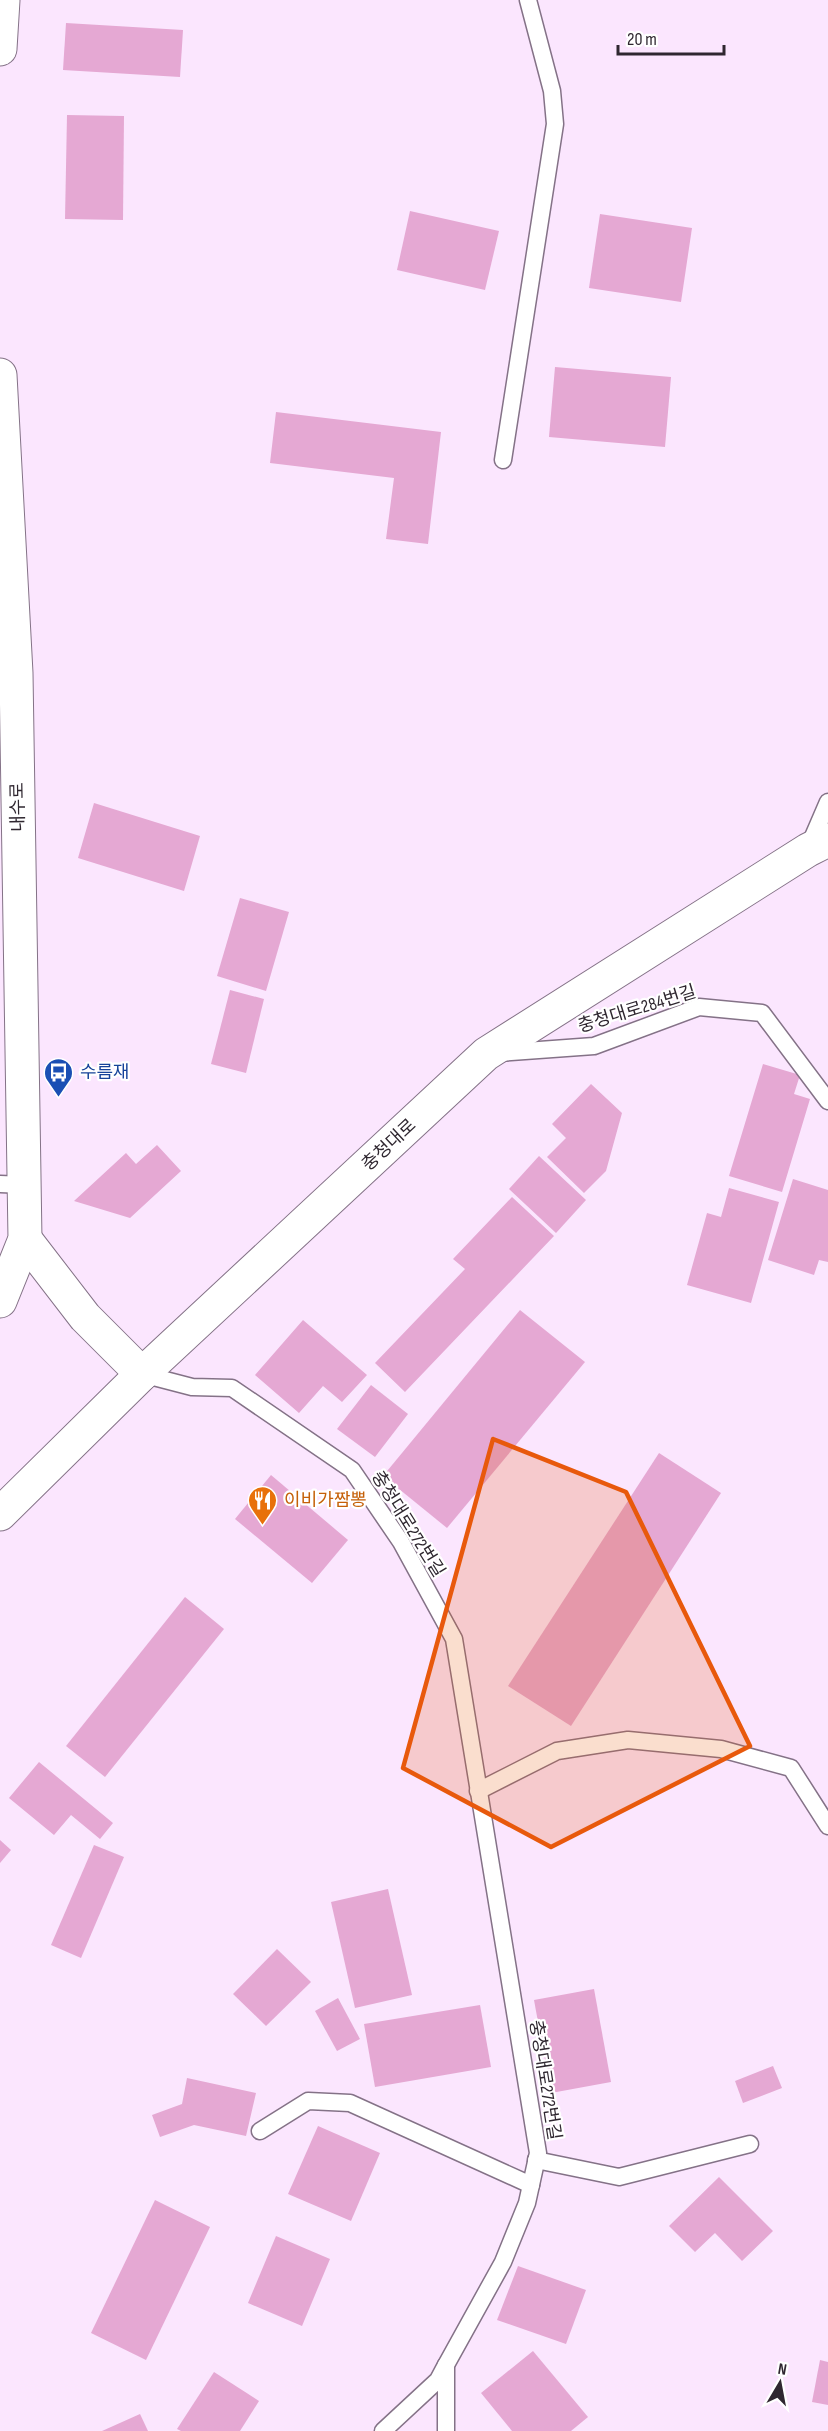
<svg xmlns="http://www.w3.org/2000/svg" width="828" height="2431" font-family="'Sofia Sans Condensed','Noto Sans KR',sans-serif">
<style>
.building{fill:#e5a8d3}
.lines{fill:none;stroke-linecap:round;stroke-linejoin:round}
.lane-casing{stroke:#847287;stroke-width:19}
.secondary-casing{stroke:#847287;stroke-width:35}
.lane{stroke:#fff;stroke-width:16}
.secondary{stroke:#fff;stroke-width:33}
.marked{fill:#e8590c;fill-opacity:0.2;stroke:#e8590c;stroke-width:4.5;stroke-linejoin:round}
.labels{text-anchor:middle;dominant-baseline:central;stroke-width:4.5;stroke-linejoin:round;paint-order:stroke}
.street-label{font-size:18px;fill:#2f2730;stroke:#fff}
.transit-label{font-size:18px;fill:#164399;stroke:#fff;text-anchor:start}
.food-label{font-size:18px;fill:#c56008;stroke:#fff;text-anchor:start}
</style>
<rect width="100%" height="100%" fill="#fbe6fe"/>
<g class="building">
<polygon points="66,23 183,30 180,77 63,70"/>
<polygon points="67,115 124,116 123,220 65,219"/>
<polygon points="410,211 499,231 485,290 397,270"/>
<polygon points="600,214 692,228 681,302 589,288"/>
<polygon points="555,367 671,377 665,447 549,437"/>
<polygon points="276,412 441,432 428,544 386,539 394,478 270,463"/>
<polygon points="94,803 200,836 184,891 78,858"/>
<polygon points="240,898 289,912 266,991 217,976"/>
<polygon points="230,990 264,999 246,1073 211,1064"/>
<polygon points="763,1064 800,1075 794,1094 810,1099 782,1192 729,1176"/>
<polygon points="591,1084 622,1113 606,1171 584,1193 547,1157 566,1138 552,1124"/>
<polygon points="157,1145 181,1171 130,1218 74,1201 126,1153 136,1164"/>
<polygon points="539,1156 586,1200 556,1233 509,1189"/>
<polygon points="793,1179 828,1190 828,1262 819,1260 814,1275 768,1260"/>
<polygon points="729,1188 779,1202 751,1303 687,1285 707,1213 721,1217"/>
<polygon points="512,1197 554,1236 405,1392 375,1363 465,1269 453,1259"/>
<polygon points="520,1310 585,1362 447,1528 383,1476"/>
<polygon points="303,1320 367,1375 342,1402 323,1386 299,1413 255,1375"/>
<polygon points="371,1385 408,1414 375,1457 337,1429"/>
<polygon points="659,1453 721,1493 571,1726 508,1686"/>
<polygon points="271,1475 348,1540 312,1583 235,1519"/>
<polygon points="185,1597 224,1629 105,1777 66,1746"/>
<polygon points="39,1762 113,1823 100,1839 71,1815 54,1835 9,1798"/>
<polygon points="0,1840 11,1850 0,1863"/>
<polygon points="94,1845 124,1857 81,1958 51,1945"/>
<polygon points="388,1889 412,1995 355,2008 331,1902"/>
<polygon points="277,1949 311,1982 266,2026 233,1994"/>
<polygon points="594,1989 611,2082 551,2093 534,2000"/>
<polygon points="338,1998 360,2039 337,2051 315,2011"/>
<polygon points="480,2005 491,2067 375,2087 364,2024"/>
<polygon points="773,2066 782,2088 743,2103 735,2081"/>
<polygon points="187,2078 256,2093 246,2136 194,2125 160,2137 152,2115 182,2104"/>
<polygon points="318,2126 380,2153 351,2221 288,2194"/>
<polygon points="719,2177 773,2231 742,2261 715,2233 695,2252 669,2226"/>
<polygon points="155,2200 210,2227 146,2360 91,2333"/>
<polygon points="276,2236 330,2259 302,2326 248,2303"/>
<polygon points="518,2266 586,2290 566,2344 497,2320"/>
<polygon points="533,2351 588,2417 571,2431 512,2431 481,2393"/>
<polygon points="820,2360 828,2362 828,2405 812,2402"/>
<polygon points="214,2372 259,2401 240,2431 181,2431 177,2429"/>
<polygon points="140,2414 148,2431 102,2431"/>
</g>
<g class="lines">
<defs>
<g id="lane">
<polyline points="503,460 555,124 552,91 528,0"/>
<polyline points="809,846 828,802"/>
<polyline points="499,1053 594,1046 699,1007 762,1013 828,1101"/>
<polyline points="0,1184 24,1185"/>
<polyline points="142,1374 192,1387 232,1388 352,1470 401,1542 454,1639 538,2153 527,2203 503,2262 446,2365 446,2431"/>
<polyline points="478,1791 557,1751 628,1740 721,1749 791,1768 828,1826"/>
<polyline points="260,2131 308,2101 350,2103 531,2185"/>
<polyline points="536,2160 619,2177 750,2144"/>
<polyline points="383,2431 438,2380 446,2365"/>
</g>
<g id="secondary">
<polyline points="0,49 3,0"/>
<polyline points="0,375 16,673 25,1239 0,1301"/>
<polyline points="25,1239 85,1317 142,1374"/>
<polyline points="0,1514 142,1374 486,1054 808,850 828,840"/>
</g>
</defs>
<use href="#lane" class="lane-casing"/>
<use href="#secondary" class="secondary-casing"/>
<use href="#lane" class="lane"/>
<use href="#secondary" class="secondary"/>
</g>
<path class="marked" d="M493 1439 626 1492 750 1746 551 1847 403 1768Z"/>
<defs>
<symbol id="bus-pin" viewBox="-11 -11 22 30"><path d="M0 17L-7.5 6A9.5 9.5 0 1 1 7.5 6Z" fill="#1a4fb4" stroke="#fff"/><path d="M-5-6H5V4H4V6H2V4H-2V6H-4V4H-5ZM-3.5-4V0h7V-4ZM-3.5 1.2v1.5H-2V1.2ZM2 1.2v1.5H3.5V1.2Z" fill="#fff"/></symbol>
<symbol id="restaurant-pin" viewBox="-11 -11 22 30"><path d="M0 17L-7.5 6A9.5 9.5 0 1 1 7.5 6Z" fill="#e8710a" stroke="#fff"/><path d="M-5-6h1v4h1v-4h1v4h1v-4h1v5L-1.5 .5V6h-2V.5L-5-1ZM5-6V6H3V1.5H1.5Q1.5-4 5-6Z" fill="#fff"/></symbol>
</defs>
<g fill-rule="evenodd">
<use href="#bus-pin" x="42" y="1056" width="33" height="45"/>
<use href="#restaurant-pin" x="246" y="1484" width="33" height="45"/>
</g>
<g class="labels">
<g class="street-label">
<text transform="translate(18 807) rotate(-91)">내수로</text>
<text transform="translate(637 1009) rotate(-17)">충청대로284번길</text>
<text transform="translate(389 1145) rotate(-43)">충청대로</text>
<text transform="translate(408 1524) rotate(58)">충청대로272번길</text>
<text transform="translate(545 2080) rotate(81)">충청대로272번길</text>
</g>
<g class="transit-label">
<text x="80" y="1072">수름재</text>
</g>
<g class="food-label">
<text x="284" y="1500">이비가짬뽕</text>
</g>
</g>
<g transform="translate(780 2383) rotate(10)" stroke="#ffffff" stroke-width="4.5" paint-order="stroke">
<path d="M0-4.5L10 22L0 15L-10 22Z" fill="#2f2730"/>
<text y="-9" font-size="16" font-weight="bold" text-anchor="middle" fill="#2f2730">N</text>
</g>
<path d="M618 45v9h106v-9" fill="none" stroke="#2f2730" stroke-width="3"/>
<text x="627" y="45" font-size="18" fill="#2f2730" stroke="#ffffff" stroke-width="4.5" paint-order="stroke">20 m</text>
</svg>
